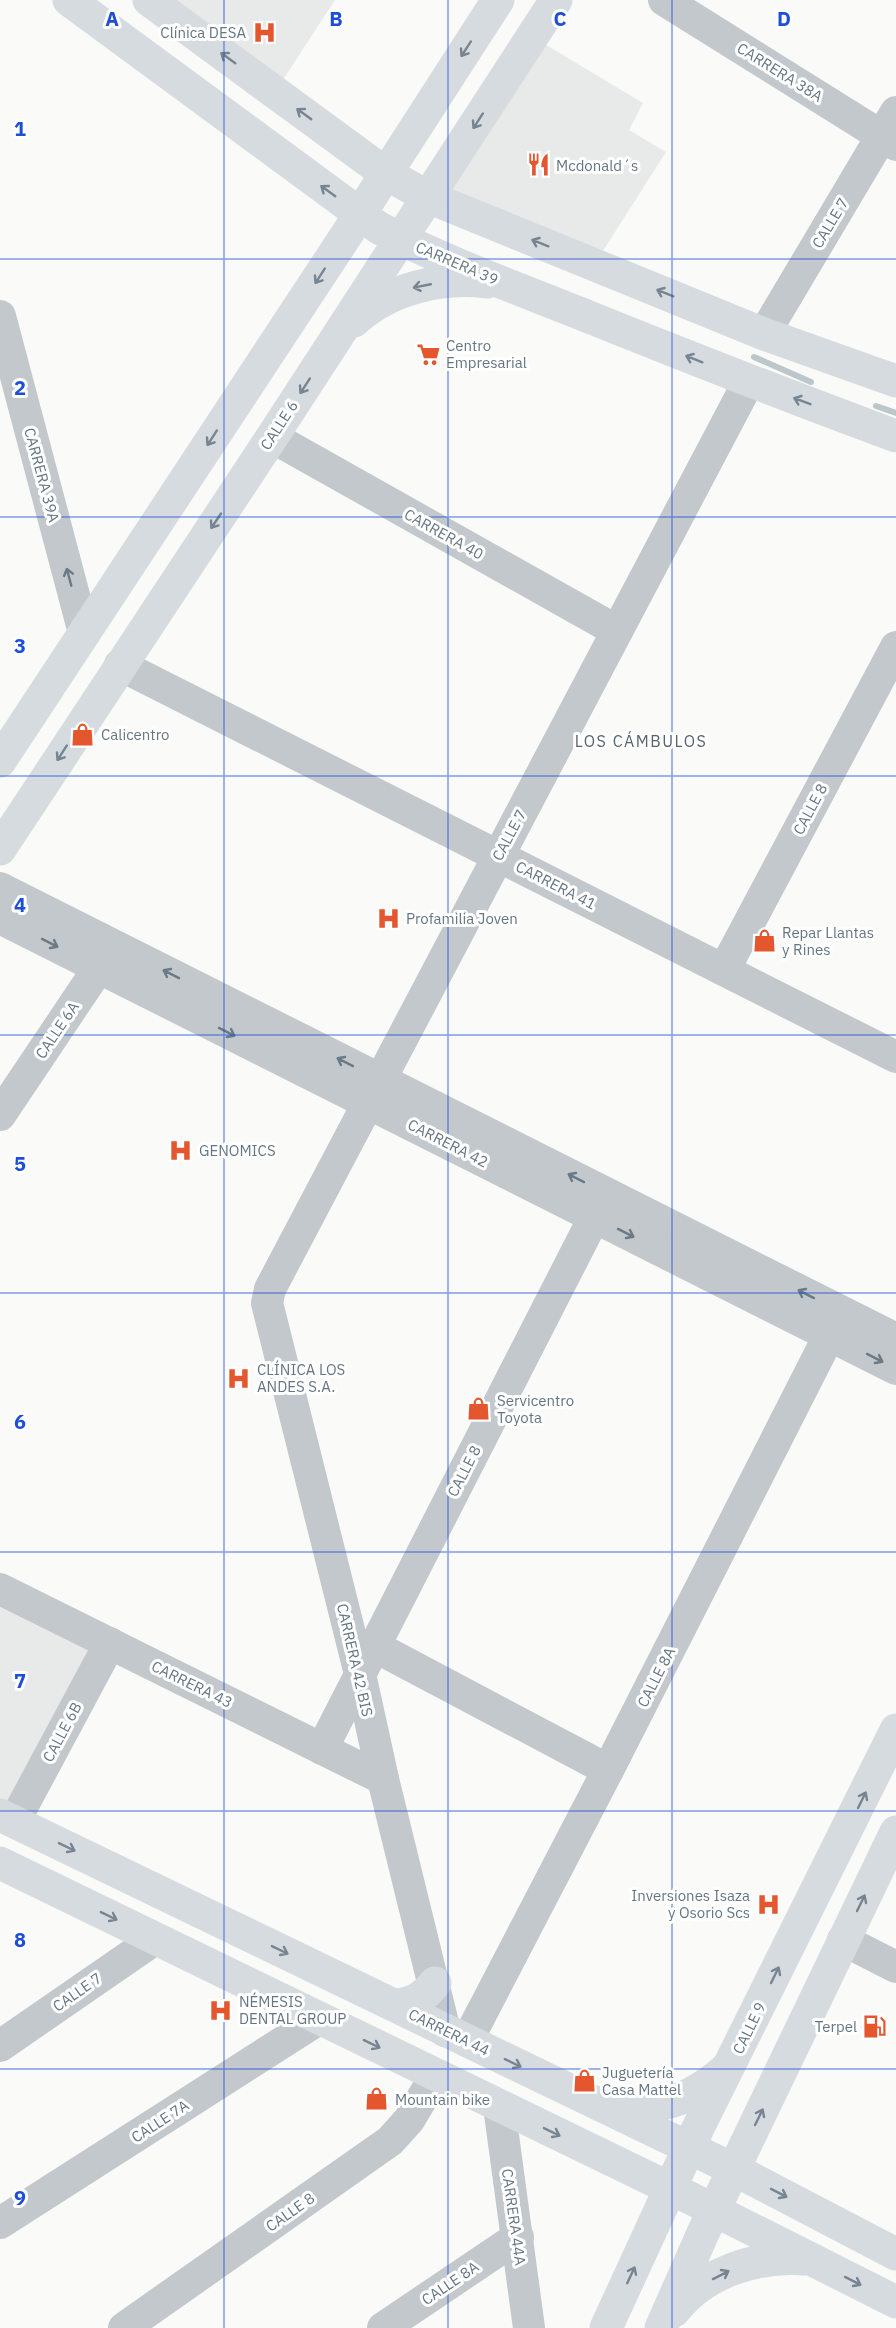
<svg xmlns="http://www.w3.org/2000/svg" width="896" height="2328" font-family="'IBM Plex Sans',sans-serif">
<style>
.built{fill:#e8e9e9}
.lines{fill:none;stroke-linecap:round;stroke-linejoin:round}
.stream{stroke:#bbc7cb;stroke-width:6}
.minor{stroke:#c3c8cc;stroke-width:32}
.major{stroke:#d6dbdf;stroke-width:33}
.oneway{stroke:#768591}
.oneway2{stroke:#6a7a87}
.grid{fill:none;stroke:#1d4ed8;stroke-width:1.5;stroke-opacity:0.55}
.labels{text-anchor:middle;dominant-baseline:central;stroke-width:6;stroke-linejoin:round;paint-order:stroke}
.poi-label{font-size:15px;fill:#657683;stroke:#fff;text-anchor:start}
.street-label{font-size:15px;fill:#657683;stroke:#fff}
.neighbourhood-label{font-size:16px;letter-spacing:1.5px;fill:#57646e;stroke:#fff}
.grid-label{font-size:20px;text-anchor:middle;font-weight:bold;fill:#1d4ed8;stroke:#fff;stroke-width:6;stroke-linejoin:round;paint-order:stroke}
</style>
<rect width="100%" height="100%" fill="#fafaf8"/>
<g class="built">
<polygon points="149,0 335,0 275,92"/>
<polygon points="533,37 643,103 629,130 666,152 594,265 428,197"/>
<polygon points="0,1589 110,1643 0,1815"/>
</g>
<g class="lines">
<g class="stream">
<polyline points="754,357 811,382"/>
<polyline points="876,406 896,413"/>
</g>
<g class="minor">
<polyline points="664,0 896,145"/>
<polyline points="0,316 84,633"/>
<polyline points="764,334 896,112"/>
<polyline points="272,437 617,631"/>
<polyline points="120,665 896,1057"/>
<polyline points="0,888 896,1339"/>
<polyline points="0,918 896,1369"/>
<polyline points="724,970 896,647"/>
<polyline points="0,1115 110,951"/>
<polyline points="0,1589 383,1779"/>
<polyline points="374,1646 608,1770"/>
<polyline points="322,1749 603,1200"/>
<polyline points="14,1822 110,1643"/>
<polyline points="843,1940 896,1967"/>
<polyline points="445,2031 383,1779 360,1674 267,1303 270,1289 749,381"/>
<polyline points="467,2041 608,1770 838,1318"/>
<polyline points="0,2046 155,1939"/>
<polyline points="499,2106 529,2328"/>
<polyline points="0,2223 319,2019"/>
<polyline points="124,2328 390,2141 409,2120 436,2075"/>
<polyline points="383,2328 518,2237"/>
</g>
<g class="major">
<path d="M69 0 379 228C447 263 519 289 589 317 691 358 793 398 896 436"/>
<polyline points="149,0 385,173 428,197 764,334 896,381"/>
<path d="M354 321C388 289 441 276 487 282"/>
<polyline points="0,761 349,231 498,0"/>
<polyline points="0,849 272,437 556,0"/>
<polyline points="0,1815 733,2169 896,2254"/>
<polyline points="0,1863 690,2198 896,2302"/>
<path d="M395 2005C413 2004 424 1997 435 1983"/>
<path d="M609 2104C657 2111 688 2102 725 2070"/>
<path d="M674 2311C705 2271 757 2256 804 2259"/>
<polyline points="606,2328 697,2130 896,1730"/>
<polyline points="661,2328 703,2233 896,1832"/>
</g>
</g>
<defs><path id="oneway-shaft" d="M-6 0H5M1.5-3L5.5 0L1.5 3" fill="none" stroke-width="1.6" stroke-linecap="round" stroke-linejoin="round" transform="scale(1.5)"/></defs>
<g class="oneway">
<use href="#oneway-shaft" transform="translate(466 49) rotate(123)"/>
<use href="#oneway-shaft" transform="translate(228 58) rotate(-144)"/>
<use href="#oneway-shaft" transform="translate(304 114) rotate(-144)"/>
<use href="#oneway-shaft" transform="translate(478 121) rotate(123)"/>
<use href="#oneway-shaft" transform="translate(328 191) rotate(-144)"/>
<use href="#oneway-shaft" transform="translate(540 243) rotate(-158)"/>
<use href="#oneway-shaft" transform="translate(320 276) rotate(123)"/>
<use href="#oneway-shaft" transform="translate(422 286) rotate(169)"/>
<use href="#oneway-shaft" transform="translate(665 293) rotate(-158)"/>
<use href="#oneway-shaft" transform="translate(694 359) rotate(-158)"/>
<use href="#oneway-shaft" transform="translate(305 386) rotate(123)"/>
<use href="#oneway-shaft" transform="translate(802 401) rotate(-159)"/>
<use href="#oneway-shaft" transform="translate(212 438) rotate(123)"/>
<use href="#oneway-shaft" transform="translate(216 521) rotate(124)"/>
<use href="#oneway-shaft" transform="translate(62 753) rotate(123)"/>
<use href="#oneway-shaft" transform="translate(862 1800) rotate(-64)"/>
<use href="#oneway-shaft" transform="translate(67 1847) rotate(26)"/>
<use href="#oneway-shaft" transform="translate(861 1903) rotate(-64)"/>
<use href="#oneway-shaft" transform="translate(109 1916) rotate(26)"/>
<use href="#oneway-shaft" transform="translate(280 1950) rotate(26)"/>
<use href="#oneway-shaft" transform="translate(775 1975) rotate(-64)"/>
<use href="#oneway-shaft" transform="translate(372 2044) rotate(26)"/>
<use href="#oneway-shaft" transform="translate(513 2063) rotate(26)"/>
<use href="#oneway-shaft" transform="translate(759 2117) rotate(-64)"/>
<use href="#oneway-shaft" transform="translate(552 2132) rotate(26)"/>
<use href="#oneway-shaft" transform="translate(779 2193) rotate(27)"/>
<use href="#oneway-shaft" transform="translate(631 2275) rotate(-65)"/>
<use href="#oneway-shaft" transform="translate(721 2275) rotate(-27)"/>
<use href="#oneway-shaft" transform="translate(853 2281) rotate(27)"/>
</g>
<g class="oneway2">
<use href="#oneway-shaft" transform="translate(69 577) rotate(-105)"/>
<use href="#oneway-shaft" transform="translate(50 943) rotate(27)"/>
<use href="#oneway-shaft" transform="translate(171 974) rotate(-153)"/>
<use href="#oneway-shaft" transform="translate(227 1032) rotate(27)"/>
<use href="#oneway-shaft" transform="translate(345 1062) rotate(-153)"/>
<use href="#oneway-shaft" transform="translate(576 1178) rotate(-153)"/>
<use href="#oneway-shaft" transform="translate(626 1233) rotate(27)"/>
<use href="#oneway-shaft" transform="translate(806 1294) rotate(-153)"/>
<use href="#oneway-shaft" transform="translate(875 1358) rotate(27)"/>
</g>
<path class="grid" d="M224 0V2328M448 0V2328M672 0V2328M0 259H896M0 517H896M0 776H896M0 1035H896M0 1293H896M0 1552H896M0 1811H896M0 2069H896"/>
<defs>
<symbol id="hospital-bare" viewBox="-9 -9 18 18"><path d="M-5-5h3v3.5h4V-5h3V5h-3V1.5h-4V5h-3Z" fill="#e4572e" stroke="#fff" stroke-width="2.5" paint-order="stroke"/></symbol>
<symbol id="restaurant-bare" viewBox="-9 -9 18 18"><path d="M-5-6h1v4h1v-4h1v4h1v-4h1v5L-1.5 .5V6h-2V.5L-5-1ZM5-6V6H3V1.5H1.5Q1.5-4 5-6Z" fill="#e4572e" stroke="#fff" stroke-width="2.5" paint-order="stroke"/></symbol>
<symbol id="supermarket-bare" viewBox="-9 -9 18 18"><path d="M-6-5.5h2.5l.6 2H6L4.5 2H-2.5L-4.4-4H-6ZM-1.5 3.2a1.3 1.3 0 1 0 .1 0ZM3 3.2a1.3 1.3 0 1 0 .1 0Z" fill="#e4572e" stroke="#fff" stroke-width="2.5" paint-order="stroke"/></symbol>
<symbol id="shop-bare" viewBox="-9 -9 18 18"><path d="M-5-2.5h2.3a2.7 3.5 0 0 1 5.4 0H5L5.5 6h-11ZM-1.5-2.5h3a1.5 2.3 0 0 0-3 0Z" fill="#e4572e" stroke="#fff" stroke-width="2.5" paint-order="stroke"/></symbol>
<symbol id="fuel-bare" viewBox="-9 -9 18 18"><path d="M-5.5-6h7V0h2V4h1.3V-2.5L3-4.5l.8-.8L6-3V5H2.5V1h-1V6h-7ZM-4.2-4.7v3.2H.2V-4.7Z" fill="#e4572e" stroke="#fff" stroke-width="2.5" paint-order="stroke"/></symbol>
</defs>
<g fill-rule="evenodd">
<use href="#hospital-bare" x="248" y="16" width="33" height="33"/>
<use href="#restaurant-bare" x="522" y="148" width="33" height="33"/>
<use href="#supermarket-bare" x="412" y="338" width="33" height="33"/>
<use href="#shop-bare" x="66" y="718" width="33" height="33"/>
<use href="#hospital-bare" x="372" y="902" width="33" height="33"/>
<use href="#shop-bare" x="748" y="924" width="33" height="33"/>
<use href="#hospital-bare" x="164" y="1134" width="33" height="33"/>
<use href="#hospital-bare" x="222" y="1362" width="33" height="33"/>
<use href="#shop-bare" x="462" y="1392" width="33" height="33"/>
<use href="#hospital-bare" x="752" y="1888" width="33" height="33"/>
<use href="#hospital-bare" x="204" y="1994" width="33" height="33"/>
<use href="#fuel-bare" x="858" y="2010" width="33" height="33"/>
<use href="#shop-bare" x="568" y="2064" width="33" height="33"/>
<use href="#shop-bare" x="360" y="2082" width="33" height="33"/>
</g>
<g class="labels">
<g class="poi-label">
<text x="246" y="32" text-anchor="end">Clínica DESA</text>
<text x="556" y="165">Mcdonald´s</text>
<text x="446" y="345">Centro<tspan x="446" dy="17">Empresarial</tspan></text>
<text x="101" y="734">Calicentro</text>
<text x="406" y="918">Profamilia Joven</text>
<text x="782" y="932">Repar Llantas<tspan x="782" dy="17">y Rines</tspan></text>
<text x="199" y="1150">GENOMICS</text>
<text x="257" y="1369">CLÍNICA LOS<tspan x="257" dy="17">ANDES S.A.</tspan></text>
<text x="497" y="1400">Servicentro<tspan x="497" dy="17">Toyota</tspan></text>
<text x="750" y="1895" text-anchor="end">Inversiones Isaza<tspan x="750" dy="17">y Osorio Scs</tspan></text>
<text x="239" y="2001">NÉMESIS<tspan x="239" dy="17">DENTAL GROUP</tspan></text>
<text x="857" y="2026" text-anchor="end">Terpel</text>
<text x="602" y="2072">Juguetería<tspan x="602" dy="17">Casa Mattel</tspan></text>
<text x="395" y="2099">Mountain bike</text>
</g>
<g class="street-label">
<text transform="translate(780 72) rotate(32)">CARRERA 38A</text>
<text transform="translate(830 223) rotate(-59)">CALLE 7</text>
<text transform="translate(457 263) rotate(23)">CARRERA 39</text>
<text transform="translate(279 425) rotate(-57)">CALLE 6</text>
<text transform="translate(42 475) rotate(75)">CARRERA 39A</text>
<text transform="translate(444 534) rotate(29)">CARRERA 40</text>
<text transform="translate(810 809) rotate(-62)">CALLE 8</text>
<text transform="translate(509 835) rotate(-62)">CALLE 7</text>
<text transform="translate(556 885) rotate(27)">CARRERA 41</text>
<text transform="translate(57 1030) rotate(-56)">CALLE 6A</text>
<text transform="translate(448 1143) rotate(27)">CARRERA 42</text>
<text transform="translate(464 1471) rotate(-63)">CALLE 8</text>
<text transform="translate(355 1660) rotate(77)">CARRERA 42 BIS</text>
<text transform="translate(656 1677) rotate(-63)">CALLE 8A</text>
<text transform="translate(192 1684) rotate(26)">CARRERA 43</text>
<text transform="translate(62 1732) rotate(-62)">CALLE 6B</text>
<text transform="translate(77 1992) rotate(-35)">CALLE 7</text>
<text transform="translate(749 2028) rotate(-64)">CALLE 9</text>
<text transform="translate(449 2032) rotate(26)">CARRERA 44</text>
<text transform="translate(160 2121) rotate(-33)">CALLE 7A</text>
<text transform="translate(290 2212) rotate(-35)">CALLE 8</text>
<text transform="translate(514 2217) rotate(82)">CARRERA 44A</text>
<text transform="translate(450 2283) rotate(-34)">CALLE 8A</text>
</g>
<g class="neighbourhood-label">
<text x="641" y="741">LOS CÁMBULOS</text>
</g>
</g>
<g class="grid-label">
<text x="112" y="26">A</text>
<text x="336" y="26">B</text>
<text x="560" y="26">C</text>
<text x="784" y="26">D</text>
<text x="20" y="136">1</text>
<text x="20" y="395">2</text>
<text x="20" y="653">3</text>
<text x="20" y="912">4</text>
<text x="20" y="1171">5</text>
<text x="20" y="1429">6</text>
<text x="20" y="1688">7</text>
<text x="20" y="1947">8</text>
<text x="20" y="2205">9</text>
</g>
</svg>
